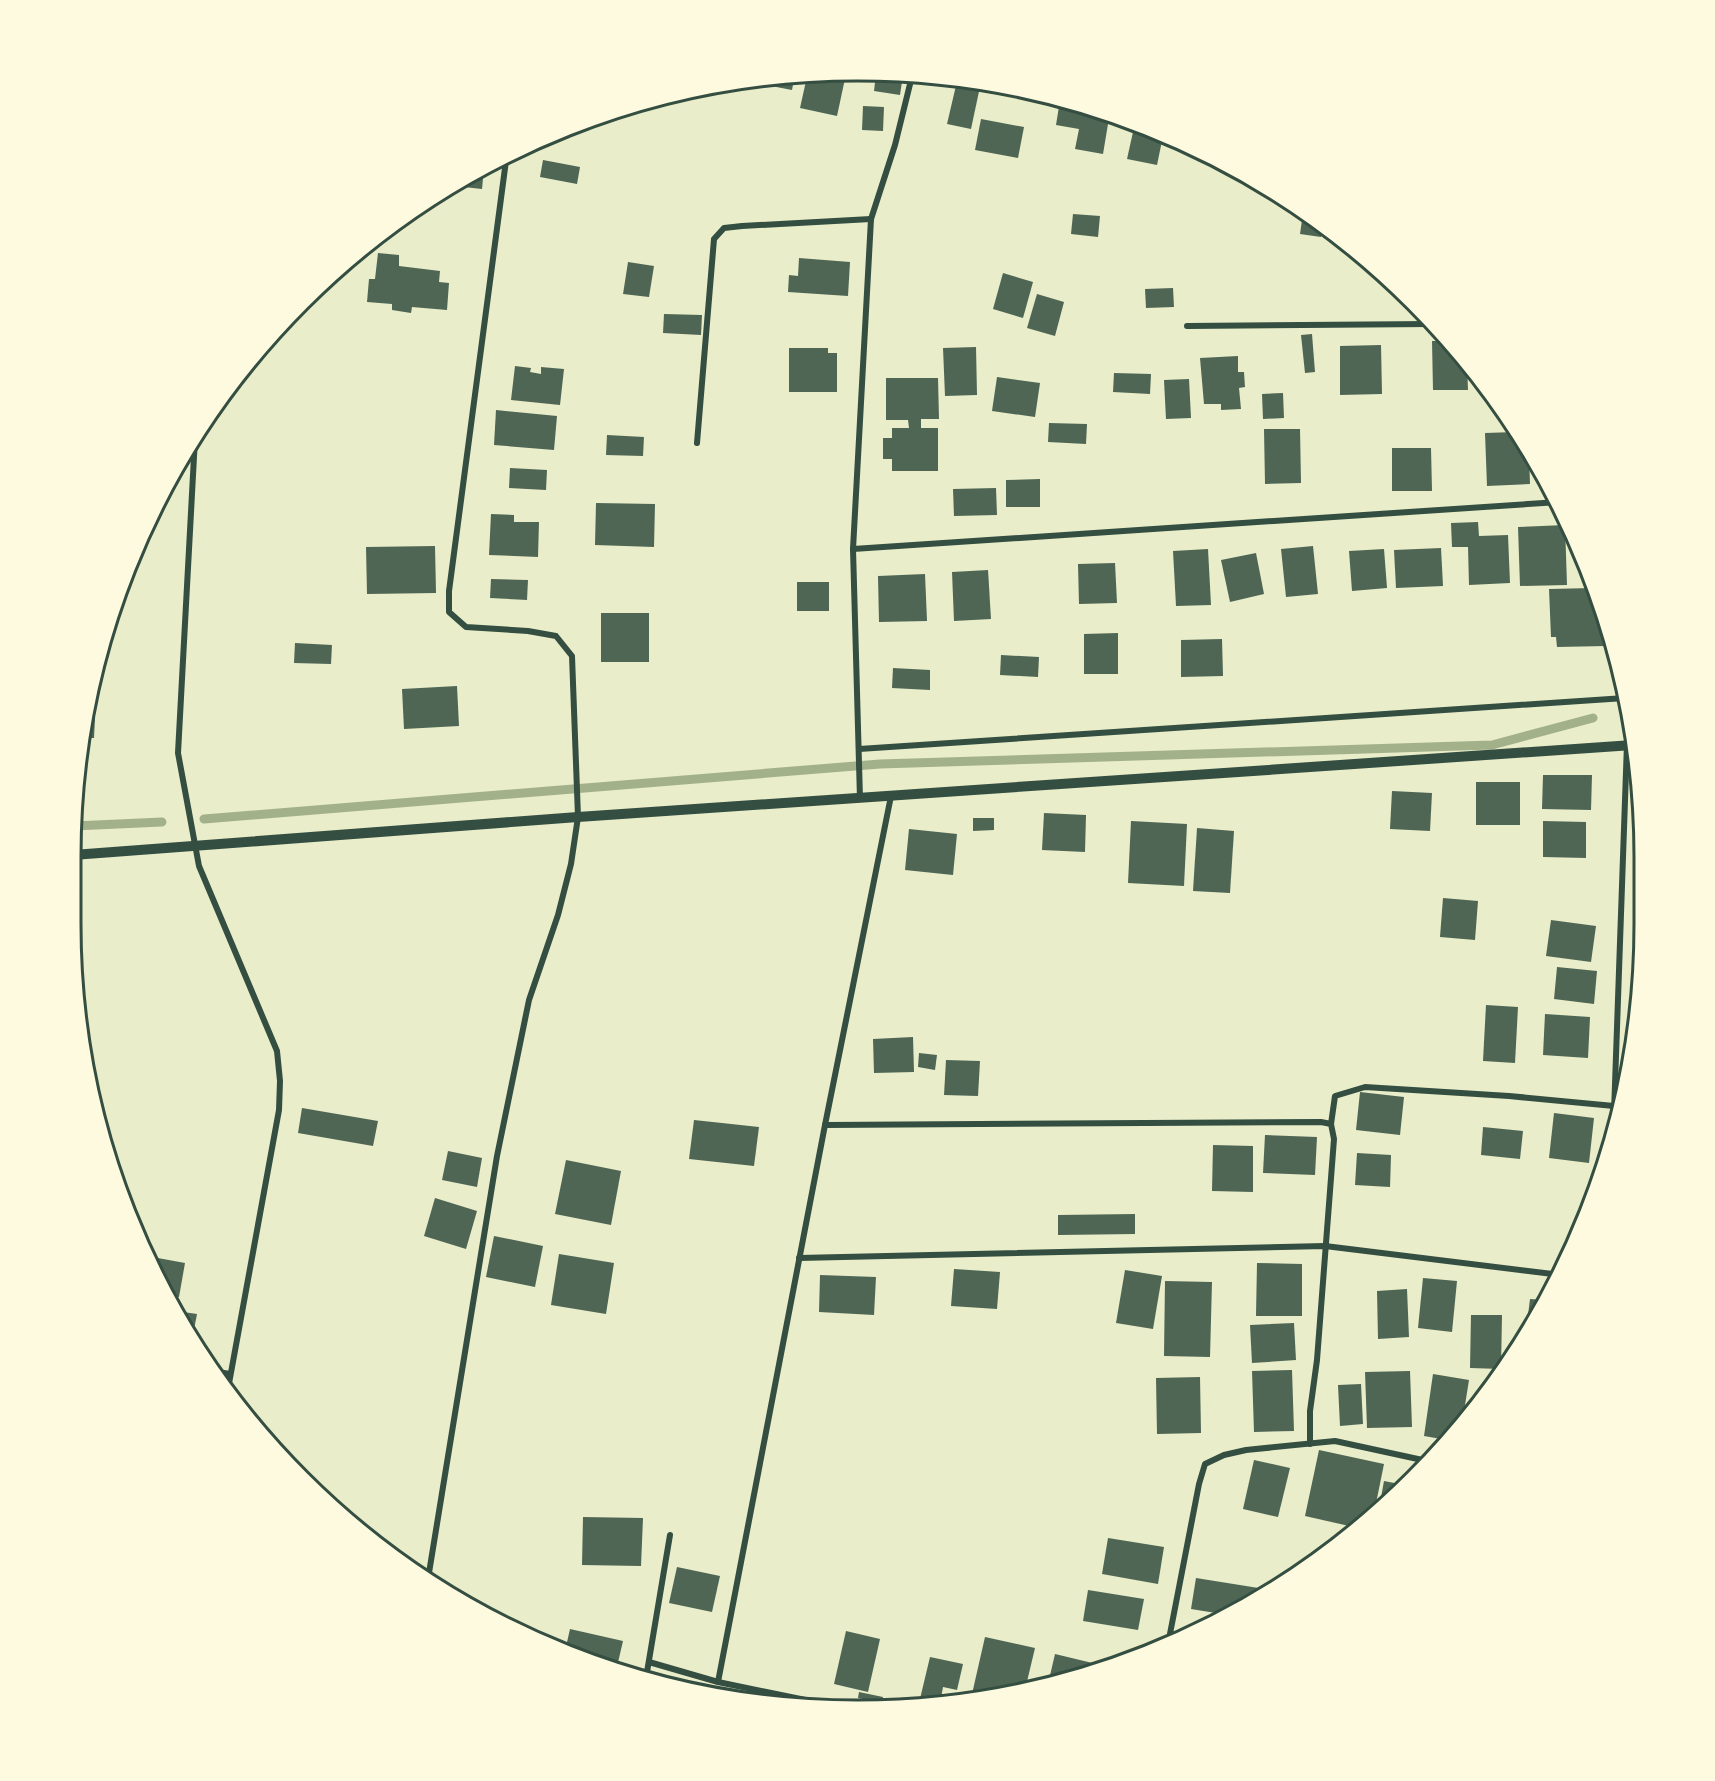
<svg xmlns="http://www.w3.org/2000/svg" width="1715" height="1781" font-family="'Space Grotesk',sans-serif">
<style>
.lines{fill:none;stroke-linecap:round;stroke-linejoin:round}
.stream{stroke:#a3b18a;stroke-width:9}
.building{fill:#4f6655}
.minor{stroke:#344e41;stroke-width:6}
.tertiary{stroke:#344e41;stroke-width:10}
.rim{fill:none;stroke:#344e41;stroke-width:3}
</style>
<rect width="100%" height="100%" fill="#e9edc9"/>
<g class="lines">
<g class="stream">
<polyline points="204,819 880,764 1492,745 1593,718"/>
<polyline points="74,826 162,822"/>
</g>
</g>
<g class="building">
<polygon points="808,72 846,74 837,116 800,108"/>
<polygon points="795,74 792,90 750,82 750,81"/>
<polygon points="876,74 903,75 900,95 874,91"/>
<polygon points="958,77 981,82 971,129 947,124"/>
<polygon points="1060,100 1110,112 1103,154 1075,149 1079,129 1056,125"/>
<polygon points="863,106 884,107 883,131 862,130"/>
<polygon points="981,119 1024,127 1018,158 975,150"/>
<polygon points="1135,123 1163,136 1157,165 1127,159"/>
<polygon points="543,160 580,167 577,184 540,177"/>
<polygon points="484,168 482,189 454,186 476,172"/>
<polygon points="1303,213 1322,227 1321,237 1300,234"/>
<polygon points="1073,214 1100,216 1098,237 1071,234"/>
<polygon points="378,253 399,255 399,266 440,271 439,282 449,283 447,310 412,307 411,313 392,310 392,304 367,302 369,279 375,279"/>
<polygon points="799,258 850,262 848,296 788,292 789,275 798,276"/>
<polygon points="628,262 654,266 649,297 623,294"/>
<polygon points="1003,273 1033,282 1023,318 993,309"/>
<polygon points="1173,288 1174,307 1146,308 1145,289"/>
<polygon points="1037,294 1064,302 1055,336 1027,328"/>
<polygon points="664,314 702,315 701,335 663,333"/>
<polygon points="1312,334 1315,372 1305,373 1301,335"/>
<polygon points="1432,341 1447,341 1467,363 1468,390 1433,390"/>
<polygon points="1381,345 1382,394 1340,395 1340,346"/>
<polygon points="976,347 977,395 945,396 943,348"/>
<polygon points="789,348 828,348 828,353 837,353 837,392 789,392"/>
<polygon points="1238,356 1238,372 1244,372 1245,387 1239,388 1241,409 1221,410 1221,404 1204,404 1200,358"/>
<polygon points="515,366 531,368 530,372 541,374 541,367 564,369 560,405 511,400"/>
<polygon points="1114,373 1151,374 1150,394 1113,392"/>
<polygon points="997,377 1040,383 1035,417 992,411"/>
<polygon points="886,378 938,378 939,419 921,419 921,428 938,428 938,471 892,471 892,459 883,459 883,438 892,438 892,428 909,428 908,420 886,420"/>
<polygon points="1189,379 1191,418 1166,419 1164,380"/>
<polygon points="1283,393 1284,418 1263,419 1262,394"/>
<polygon points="496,410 557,416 554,450 494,445"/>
<polygon points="1049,423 1087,424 1086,444 1048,442"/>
<polygon points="1264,429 1300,429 1301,483 1265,484"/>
<polygon points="1515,432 1529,454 1530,484 1487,486 1485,433"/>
<polygon points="607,435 644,437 643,456 606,455"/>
<polygon points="1392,448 1431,448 1432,491 1392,491"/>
<polygon points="510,468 547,470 546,490 509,488"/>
<polygon points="1040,479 1040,507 1006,507 1006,480"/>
<polygon points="996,488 997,515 954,516 953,489"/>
<polygon points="596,503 655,504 654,547 595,545"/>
<polygon points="491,514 514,515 514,522 539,522 538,557 489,555"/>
<polygon points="1478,522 1479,536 1508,535 1510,583 1469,585 1468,547 1452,547 1451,523"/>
<polygon points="1565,525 1567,585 1520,586 1518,527"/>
<polygon points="435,546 436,593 367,594 366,547"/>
<polygon points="1313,546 1318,594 1286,597 1281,549"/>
<polygon points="1441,548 1443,586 1396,588 1394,550"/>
<polygon points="1208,549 1211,605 1176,606 1173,551"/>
<polygon points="1384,549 1387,588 1352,591 1349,551"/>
<polygon points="1256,553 1264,594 1230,602 1221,560"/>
<polygon points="1115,563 1117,603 1079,604 1078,564"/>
<polygon points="988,570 991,619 954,621 952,572"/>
<polygon points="925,574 927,621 879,622 878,576"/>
<polygon points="491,579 528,580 527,600 490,598"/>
<rect x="797" y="582" width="32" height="29"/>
<polygon points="1593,588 1605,620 1606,646 1557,647 1556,637 1551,637 1549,589"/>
<rect x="601" y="613" width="48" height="49"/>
<polygon points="1118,633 1118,674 1084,674 1084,634"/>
<polygon points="1222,639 1223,676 1181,677 1181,640"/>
<polygon points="295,643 332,645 331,664 294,663"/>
<polygon points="1001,655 1039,657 1038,677 1000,675"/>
<polygon points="893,668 930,670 930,690 892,688"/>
<polygon points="457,686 459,726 404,729 402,689"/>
<polygon points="86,718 95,718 94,738 81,738"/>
<polygon points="1543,775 1592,775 1591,810 1542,809"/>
<rect x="1476" y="782" width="44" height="43"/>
<polygon points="1392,791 1432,793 1430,831 1390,829"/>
<polygon points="1044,813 1086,815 1085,852 1042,850"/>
<polygon points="973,818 994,818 994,830 973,831"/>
<polygon points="1131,821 1187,824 1184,886 1128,883"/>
<polygon points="1543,821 1586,822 1586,858 1543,857"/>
<polygon points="1197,828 1234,831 1230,893 1193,891"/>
<polygon points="909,829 957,834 953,875 905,870"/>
<polygon points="1443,898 1478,901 1475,940 1440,937"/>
<polygon points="1551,920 1596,926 1591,962 1546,956"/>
<polygon points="1557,967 1597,971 1594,1004 1554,999"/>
<polygon points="1486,1005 1518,1007 1515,1063 1483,1061"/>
<polygon points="1545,1014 1590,1017 1588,1058 1543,1055"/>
<polygon points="913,1037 914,1072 874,1073 873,1039"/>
<polygon points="919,1053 937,1055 935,1070 918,1067"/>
<polygon points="946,1060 980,1061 978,1096 944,1095"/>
<polygon points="1360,1092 1404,1097 1400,1135 1356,1130"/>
<polygon points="302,1108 378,1121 373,1146 298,1133"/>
<polygon points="1554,1113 1594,1118 1589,1163 1549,1158"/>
<polygon points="694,1120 759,1127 754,1166 689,1159"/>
<polygon points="1483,1127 1523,1131 1520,1159 1481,1155"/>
<polygon points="1265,1135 1317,1137 1315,1175 1263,1173"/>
<polygon points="1213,1145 1253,1146 1253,1192 1212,1191"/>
<polygon points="448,1151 482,1158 477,1187 442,1180"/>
<polygon points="1357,1153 1391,1155 1390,1187 1355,1185"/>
<polygon points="566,1160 621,1171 611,1225 555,1214"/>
<polygon points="435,1198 477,1211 466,1249 424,1236"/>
<polygon points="1135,1214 1135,1234 1058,1235 1058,1215"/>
<polygon points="494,1236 543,1246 535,1287 486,1277"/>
<polygon points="559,1254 614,1263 606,1314 551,1305"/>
<polygon points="147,1256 185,1263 179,1297 168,1295"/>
<polygon points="1257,1263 1302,1264 1302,1316 1256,1316"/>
<polygon points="954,1269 1000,1272 997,1309 951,1306"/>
<polygon points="1125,1270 1162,1276 1153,1329 1116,1323"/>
<polygon points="820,1275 876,1277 874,1315 819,1312"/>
<polygon points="1423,1278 1457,1281 1452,1332 1418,1328"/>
<polygon points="1165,1281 1212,1282 1210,1357 1164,1356"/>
<polygon points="1407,1289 1409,1337 1378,1339 1377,1291"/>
<polygon points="1530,1299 1545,1300 1526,1331"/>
<polygon points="176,1311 197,1314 192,1340"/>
<polygon points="1471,1315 1502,1315 1501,1369 1470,1368"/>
<polygon points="1294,1323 1296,1360 1252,1363 1250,1325"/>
<polygon points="1292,1370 1294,1431 1254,1432 1252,1371"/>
<polygon points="1410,1371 1412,1427 1367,1428 1365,1372"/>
<polygon points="1433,1374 1469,1380 1462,1424 1447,1440 1424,1436"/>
<polygon points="1200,1377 1201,1433 1157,1434 1156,1378"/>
<polygon points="1361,1384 1363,1424 1340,1426 1338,1385"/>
<polygon points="1319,1450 1384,1464 1373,1518 1358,1528 1305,1516"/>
<polygon points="1254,1460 1290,1468 1278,1517 1243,1509"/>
<polygon points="1384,1481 1405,1485 1378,1514"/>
<polygon points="583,1517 643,1518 641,1566 582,1565"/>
<polygon points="1108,1538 1164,1547 1158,1584 1102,1574"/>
<polygon points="677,1567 720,1576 712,1612 669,1603"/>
<polygon points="1196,1578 1271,1590 1251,1605 1228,1615 1191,1609"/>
<polygon points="1088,1590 1144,1599 1138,1630 1083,1621"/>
<polygon points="570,1629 623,1641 616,1671 605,1669 565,1651"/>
<polygon points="846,1631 880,1639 868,1692 834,1684"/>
<polygon points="985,1637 1035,1648 1025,1690 984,1696 972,1694"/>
<polygon points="1055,1654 1105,1666 1062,1684 1048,1684"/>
<polygon points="930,1657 963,1664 957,1690 943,1687 940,1704 929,1706 919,1703"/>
<polygon points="859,1692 883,1697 882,1703 858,1698"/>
<polygon points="947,1694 961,1697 961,1700 945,1703"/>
</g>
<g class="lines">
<g class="minor">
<polyline points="912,76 895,145 871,219 853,549 1559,502"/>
<polyline points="1187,326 1431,324"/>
<polyline points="195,438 178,753 199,866 277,1051 280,1081 279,1110 228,1389"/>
<polyline points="697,443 714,239 724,228 742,226 871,219"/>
<polyline points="853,549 860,799"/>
<polyline points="859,749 1625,698"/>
<polyline points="1331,1124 1335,1096 1365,1087 1509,1096 1614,1106"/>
<polyline points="825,1125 1321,1122 1331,1124 1334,1139 1317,1360 1310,1411 1310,1444"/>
<polyline points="1613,1141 1628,715"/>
<polyline points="799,1258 1325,1246 1561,1275"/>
<polyline points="212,1371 230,1374"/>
<polyline points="428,1579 497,1156 529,1000 558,915 571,864 578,817 572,656 556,636 528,631 466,627 449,612 449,591 507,153"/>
<polyline points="1169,1639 1199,1484 1205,1464 1224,1455 1246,1450 1335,1441 1427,1461"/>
<polyline points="1148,1648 1161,1642"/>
<polyline points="649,1662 718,1682 825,1704"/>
<polyline points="646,1678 670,1535"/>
<polyline points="718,1682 825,1125 891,796"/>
</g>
<polyline class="tertiary" points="73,855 578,817 1633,745"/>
</g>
<path d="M0 0H1715V1781H0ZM857 81H858A776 776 0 0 1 1634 857V924A776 776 0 0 1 858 1700H857A776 776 0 0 1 81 924V857A776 776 0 0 1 857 81Z" fill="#fefae0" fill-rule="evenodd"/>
<path class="rim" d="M857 81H858A776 776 0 0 1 1634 857V924A776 776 0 0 1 858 1700H857A776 776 0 0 1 81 924V857A776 776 0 0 1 857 81Z"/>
</svg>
